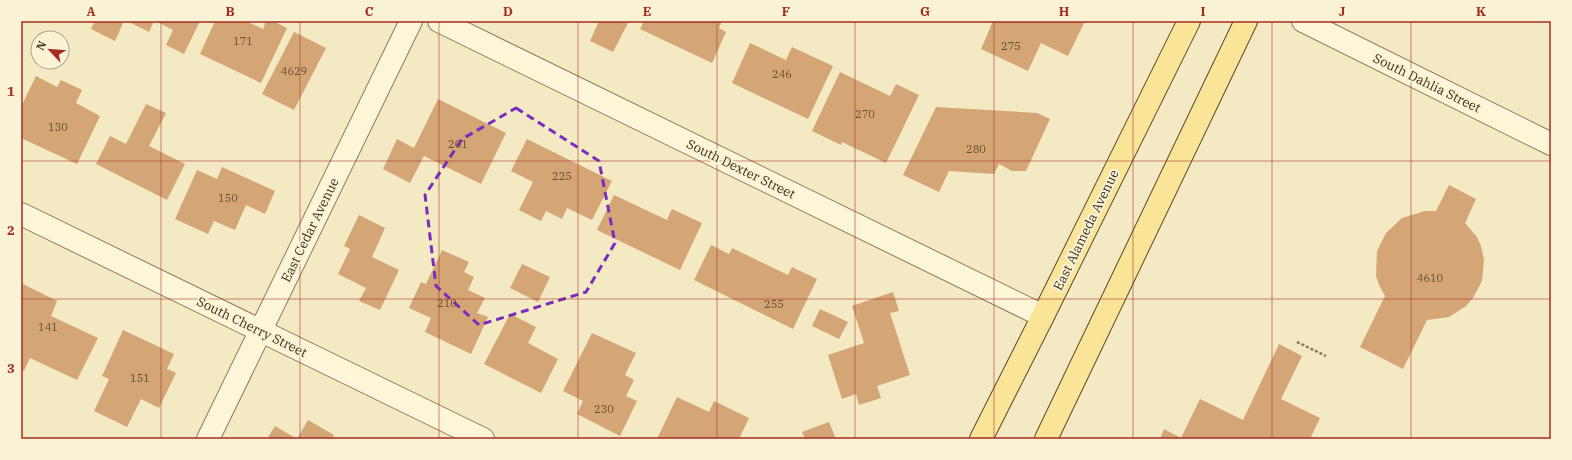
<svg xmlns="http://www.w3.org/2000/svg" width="1572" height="460" font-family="'IBM Plex Serif',serif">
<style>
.building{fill:#d5a675}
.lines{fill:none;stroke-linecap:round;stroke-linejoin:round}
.minor-casing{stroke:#907b57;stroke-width:24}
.tertiary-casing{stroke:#907b57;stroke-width:24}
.primary-casing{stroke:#5d482c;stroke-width:24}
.path{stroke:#907b57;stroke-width:2.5;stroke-dasharray:3 2;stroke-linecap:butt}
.minor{stroke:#fcf5d8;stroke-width:22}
.tertiary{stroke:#fcf5d8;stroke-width:22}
.primary{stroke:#f9e497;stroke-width:22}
.marked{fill:none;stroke:#7b2cbf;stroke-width:3;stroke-dasharray:8 5;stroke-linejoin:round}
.grid{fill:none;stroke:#a52c20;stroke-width:1;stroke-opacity:0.55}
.labels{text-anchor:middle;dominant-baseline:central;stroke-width:4;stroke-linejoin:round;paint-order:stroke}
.number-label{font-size:11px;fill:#644e33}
.street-label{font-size:13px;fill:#3e301d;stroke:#f9f2d4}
.neatline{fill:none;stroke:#a52c20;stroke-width:1.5}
.grid-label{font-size:13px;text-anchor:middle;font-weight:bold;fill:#a52c20}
</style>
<rect width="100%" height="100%" fill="#f3e9c3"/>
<g class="building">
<polygon points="95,21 124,21 115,41 91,29"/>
<polygon points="127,21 154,21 149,32"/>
<polygon points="155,21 200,21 184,54 166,45 173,30"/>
<polygon points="215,21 246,21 263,29 266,21 273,21 287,28 261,83 200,54"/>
<polygon points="599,21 629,21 613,52 590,41"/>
<polygon points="644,21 722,21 719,28 726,32 712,63 640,29"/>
<polygon points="993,21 1085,21 1068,56 1041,43 1028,71 981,49"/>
<polygon points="294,32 326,48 294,110 262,94"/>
<polygon points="750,43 786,60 792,47 833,66 808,119 732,83"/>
<polygon points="840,72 890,96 896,84 919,95 886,163 842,142 841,145 812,131"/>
<polygon points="36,76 57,87 61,80 82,90 76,103 100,116 77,164 21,138 21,107"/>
<polygon points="438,99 506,133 481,184 424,156 410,183 383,169 397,139 414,148"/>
<polygon points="146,104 166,113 149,146 185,164 167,200 96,164 110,136 126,144"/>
<polygon points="936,107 1037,113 1050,119 1026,171 1012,171 999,164 994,174 949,171 939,192 903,175"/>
<polygon points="527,139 612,181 592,220 567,208 562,219 546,211 541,221 519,210 533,182 511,171"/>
<polygon points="222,167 275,191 265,214 246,205 235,230 214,221 208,234 175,219 197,170 217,179"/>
<polygon points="1449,185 1476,199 1465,223 1477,237 1481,246 1484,260 1482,281 1473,298 1466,306 1457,312 1449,317 1427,320 1403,369 1360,347 1385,296 1379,285 1376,276 1377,251 1386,233 1402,218 1425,211 1436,211"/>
<polygon points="614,195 667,220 672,209 702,223 680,270 597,230"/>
<polygon points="359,215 385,228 372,257 399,270 380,310 359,301 366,288 338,274 350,249 344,246"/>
<polygon points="711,245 729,254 732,248 788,275 792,267 817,279 793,329 694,280"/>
<polygon points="442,250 469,262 464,272 474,277 468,290 485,298 477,313 488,317 471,354 425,332 431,318 409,308 421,282 426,284"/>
<polygon points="522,264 550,277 538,302 510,288"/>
<polygon points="21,283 57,301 51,316 98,338 77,380 30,358 24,371 21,369"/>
<polygon points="893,292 899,311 890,313 910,375 877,386 881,398 859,405 856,394 842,399 828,355 864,343 852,306"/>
<polygon points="820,309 848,322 839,339 812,326"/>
<polygon points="510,314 536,327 528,343 558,359 541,393 484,364"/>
<polygon points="123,330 174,354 167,369 176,373 159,408 141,399 127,427 94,411 109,379 102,376"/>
<polygon points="592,333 636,353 625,375 634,380 626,396 637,401 620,436 577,414 583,401 563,391"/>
<polygon points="1279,344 1302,356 1281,399 1320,418 1310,439 1160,439 1164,429 1181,438 1200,399 1243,420"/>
<polygon points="677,397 709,412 714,401 749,418 739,439 657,439"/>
<polygon points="308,420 334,435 332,439 267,439 275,426 297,439"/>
<polygon points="829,422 836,439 805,439 802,432"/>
</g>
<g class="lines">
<defs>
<g id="minor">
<polyline points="439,21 1043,316"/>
<polyline points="21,214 483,439"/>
<polyline points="208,439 411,21"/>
</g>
<polyline id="tertiary" points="1303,21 1551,144"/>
<g id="primary">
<polyline points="981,439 1043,316 1189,21"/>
<polyline points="1046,439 1246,21"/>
</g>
</defs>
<use href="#minor" class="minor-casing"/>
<use href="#tertiary" class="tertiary-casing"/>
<use href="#primary" class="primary-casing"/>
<polyline class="path" points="1297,342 1326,356"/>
<use href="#minor" class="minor"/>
<use href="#tertiary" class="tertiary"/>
<use href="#primary" class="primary"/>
</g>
<path class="marked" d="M516 108 599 161 615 243 586 292 479 325 436 286 425 195 462 139Z"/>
<path class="grid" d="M161 21V439M300 21V439M439 21V439M578 21V439M717 21V439M855 21V439M994 21V439M1133 21V439M1272 21V439M1411 21V439M21 161H1551M21 299H1551"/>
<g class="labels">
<g class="number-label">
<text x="243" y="41">171</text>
<text x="1011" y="46">275</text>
<text x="294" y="71">4629</text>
<text x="782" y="74">246</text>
<text x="865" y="114">270</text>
<text x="58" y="127">130</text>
<text x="458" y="144">201</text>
<text x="976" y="149">280</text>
<text x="562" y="176">225</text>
<text x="228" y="198">150</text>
<text x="1430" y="278">4610</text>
<text x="447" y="303">210</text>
<text x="774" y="304">255</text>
<text x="48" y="327">141</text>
<text x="140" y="378">151</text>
<text x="604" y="409">230</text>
</g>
<g class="street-label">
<text transform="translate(1427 83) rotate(26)">South Dahlia Street</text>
<text transform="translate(741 169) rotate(26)">South Dexter Street</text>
<text transform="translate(310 230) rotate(-64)">East Cedar Avenue</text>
<text transform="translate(1086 230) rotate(-64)">East Alameda Avenue</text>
<text transform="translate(252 327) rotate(26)">South Cherry Street</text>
</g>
</g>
<rect width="1572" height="460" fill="none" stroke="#f9f2d4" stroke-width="44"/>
<g transform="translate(50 50) rotate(296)"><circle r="19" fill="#f9f2d4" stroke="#aea48b"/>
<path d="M0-3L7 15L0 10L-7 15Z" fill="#a52c20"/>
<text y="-6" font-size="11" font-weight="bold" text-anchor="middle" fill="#3e301d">N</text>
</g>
<rect x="22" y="22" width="1528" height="416" class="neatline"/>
<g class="grid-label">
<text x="91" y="16">A</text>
<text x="230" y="16">B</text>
<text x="369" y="16">C</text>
<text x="508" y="16">D</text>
<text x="647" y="16">E</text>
<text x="786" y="16">F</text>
<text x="925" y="16">G</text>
<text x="1064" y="16">H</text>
<text x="1203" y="16">I</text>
<text x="1342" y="16">J</text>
<text x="1481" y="16">K</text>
<text x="11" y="96">1</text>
<text x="11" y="235">2</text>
<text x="11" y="373">3</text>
</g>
</svg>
